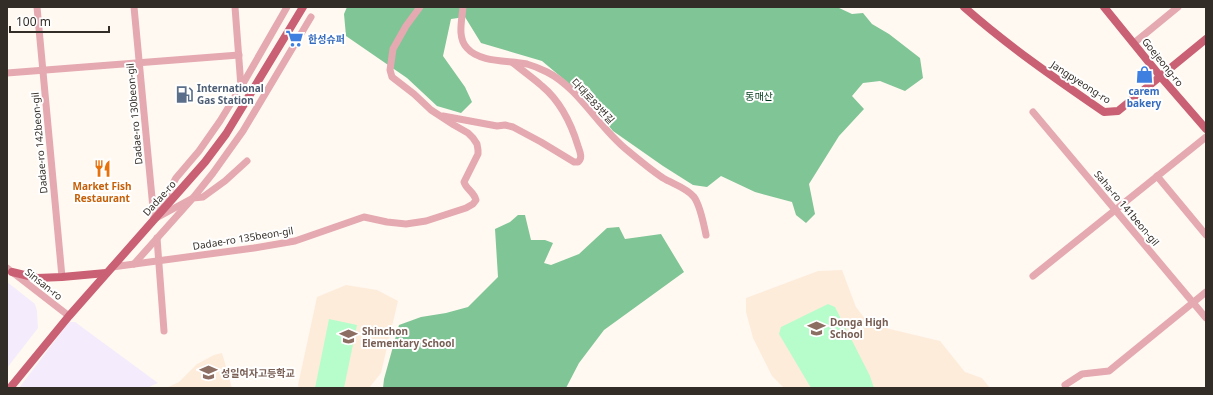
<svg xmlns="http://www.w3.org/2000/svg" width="1213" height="395" font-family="'Noto Sans','Noto Sans KR',sans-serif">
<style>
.industrial{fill:#f4ecfc}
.education{fill:#feecdb}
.green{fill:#b7fdcb}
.forest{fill:#80c595}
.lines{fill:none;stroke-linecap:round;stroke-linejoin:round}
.minor{stroke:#e5a9b1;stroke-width:7}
.major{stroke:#c96074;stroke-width:8}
.labels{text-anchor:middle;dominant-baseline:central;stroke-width:4;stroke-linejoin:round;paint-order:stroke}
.shop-label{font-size:10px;font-weight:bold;fill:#366cbe;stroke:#fff;text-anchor:start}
.street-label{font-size:10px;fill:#332d27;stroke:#fff}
.service-label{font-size:10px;font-weight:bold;fill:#4e5e75;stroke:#fff;text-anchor:start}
.park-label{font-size:10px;fill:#003819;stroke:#fff}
.food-label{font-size:10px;font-weight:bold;fill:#c56008;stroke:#fff}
.education-label{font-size:10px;font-weight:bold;fill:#785e54;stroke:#fff;text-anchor:start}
</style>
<rect width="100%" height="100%" fill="#fff9f2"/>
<g class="industrial">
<polygon points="7,282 35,304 37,311 38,328 7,368"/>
<polygon points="69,322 75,322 158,383 147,388 19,388"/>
</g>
<g class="education">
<polygon points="842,270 856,307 869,324 940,341 965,372 982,378 990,388 784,388 772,376 753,338 746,312 746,298 818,271"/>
<polygon points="346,285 377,290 398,301 381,373 369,388 299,388 298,385 317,297"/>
<polygon points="222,353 232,388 166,388 179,382 197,364 214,355"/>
</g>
<g class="green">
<polygon points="828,304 835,307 870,376 874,388 811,388 779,334 781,327"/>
<polygon points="329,319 357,325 344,388 315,388"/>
</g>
<g class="forest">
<polygon points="347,7 837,7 852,14 863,13 872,24 889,34 920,58 923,78 905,91 880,81 863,83 852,96 864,109 839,136 809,184 815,214 806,223 796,215 792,202 755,192 721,176 707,187 693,185 663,166 613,131 585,97 542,61 481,43 465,17 451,19 443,56 465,87 472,102 461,113 437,106 407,78 346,36 344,14"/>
<polygon points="518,215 525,215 531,240 545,240 553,243 544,263 551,265 579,254 607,228 619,227 625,239 661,234 684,272 604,330 579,363 566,388 383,388 384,379 399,325 421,317 446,313 468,307 498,277 495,229 510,222"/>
</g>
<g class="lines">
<g class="minor">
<polyline points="37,7 62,277"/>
<polyline points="134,7 154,219"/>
<polyline points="235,7 241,87"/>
<path d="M463 7C462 20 457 38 467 48 480 63 509 60 527 64 534 66 541 69 547 72 579 88 599 128 627 150 639 160 651 170 663 178 673 184 687 188 694 197 700 205 704 225 706 235"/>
<polyline points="1134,43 1178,7"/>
<polyline points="7,73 239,55"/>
<polyline points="1033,112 1206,318"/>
<path d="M443 116 497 126 505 125 513 127 541 142 574 162H578C583 158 580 152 578 146 571 123 560 101 542 86 533 78 523 71 513 63"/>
<polyline points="1157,176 1206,235"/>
<polyline points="157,213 176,178 199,151 220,121 241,87 287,7"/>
<polyline points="158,217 193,198 213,173 243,131 311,17"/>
<polyline points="157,238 164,331"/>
<polyline points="134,264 193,198 203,197 225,181 247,161"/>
<path d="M112 267 254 248 295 241 364 217 387 222 406 224 426 221 466 208 473 204 476 200C474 192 466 189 464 182L478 154V150L477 144 473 138 468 133 454 125 431 110 414 94 392 77 390 70 393 49 406 26 420 7"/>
<polyline points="7,268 69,316"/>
<polyline points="1033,276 1206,137"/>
<polyline points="1065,385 1082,374 1109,371 1206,292"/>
</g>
<g class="major">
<path d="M964 7C1008 46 1056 79 1104 112L1118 111 1206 39"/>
<polyline points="1104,7 1160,76 1206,129"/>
<polyline points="12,272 37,278 62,277 106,273"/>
<polyline points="10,388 69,316 205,162 226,134 303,7"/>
</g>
</g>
<defs>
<symbol id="supermarket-bare" viewBox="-9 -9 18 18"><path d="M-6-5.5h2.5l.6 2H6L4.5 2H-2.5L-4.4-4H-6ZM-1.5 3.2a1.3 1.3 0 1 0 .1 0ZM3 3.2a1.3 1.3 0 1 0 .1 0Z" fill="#3f7fe0" stroke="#fff" stroke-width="2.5" paint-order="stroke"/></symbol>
<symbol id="shop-bare" viewBox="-9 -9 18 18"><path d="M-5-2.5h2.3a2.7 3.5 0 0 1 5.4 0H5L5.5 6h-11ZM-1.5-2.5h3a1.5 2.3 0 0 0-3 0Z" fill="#3f7fe0" stroke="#fff" stroke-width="2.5" paint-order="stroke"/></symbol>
<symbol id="fuel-bare" viewBox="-9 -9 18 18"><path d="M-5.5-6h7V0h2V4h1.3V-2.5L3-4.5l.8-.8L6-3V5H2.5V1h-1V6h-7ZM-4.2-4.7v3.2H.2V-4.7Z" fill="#5c6f8a" stroke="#fff" stroke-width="2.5" paint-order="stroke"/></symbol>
<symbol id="restaurant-bare" viewBox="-9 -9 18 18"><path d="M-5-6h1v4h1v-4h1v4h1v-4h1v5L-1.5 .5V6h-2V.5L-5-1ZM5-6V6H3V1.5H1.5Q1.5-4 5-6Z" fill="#e8710a" stroke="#fff" stroke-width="2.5" paint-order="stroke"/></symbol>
<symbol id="school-bare" viewBox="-9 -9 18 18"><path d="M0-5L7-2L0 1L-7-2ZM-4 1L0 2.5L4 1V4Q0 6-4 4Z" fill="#8d6e63" stroke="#fff" stroke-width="2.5" paint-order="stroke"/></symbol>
</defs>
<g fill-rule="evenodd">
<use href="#supermarket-bare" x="282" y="26" width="25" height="25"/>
<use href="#shop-bare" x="1132" y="62" width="25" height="25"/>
<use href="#fuel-bare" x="172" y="82" width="25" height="25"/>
<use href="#restaurant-bare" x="90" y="156" width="25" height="25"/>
<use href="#school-bare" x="804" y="316" width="25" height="25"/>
<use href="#school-bare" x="336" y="324" width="25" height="25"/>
<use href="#school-bare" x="196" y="360" width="25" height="25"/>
</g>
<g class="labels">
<g class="shop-label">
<text x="308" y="39">한성슈퍼</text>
<text x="1144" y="91" text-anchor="middle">carem<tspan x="1144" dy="12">bakery</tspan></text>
</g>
<g class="street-label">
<text transform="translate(1163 62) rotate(51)">Goejeong-ro</text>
<text transform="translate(1081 82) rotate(33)">Jangpyeong-ro</text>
<text transform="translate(593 101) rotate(47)">다대로83번길</text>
<text transform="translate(134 114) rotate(-95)">Dadae-ro 130beon-gil</text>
<text transform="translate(39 143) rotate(-95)">Dadae-ro 142beon-gil</text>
<text transform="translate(159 198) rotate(-48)">Dadae-ro</text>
<text transform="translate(1127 208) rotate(50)">Saha-ro 141beon-gil</text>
<text transform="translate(243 238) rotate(-9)">Dadae-ro 135beon-gil</text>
<text transform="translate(44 284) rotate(38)">Sinsan-ro</text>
</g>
<g class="service-label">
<text x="197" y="88">International<tspan x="197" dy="12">Gas Station</tspan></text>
</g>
<g class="park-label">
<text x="759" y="96">동매산</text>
</g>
<g class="food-label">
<text x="102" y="186">Market Fish<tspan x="102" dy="12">Restaurant</tspan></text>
</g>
<g class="education-label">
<text x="830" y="322">Donga High<tspan x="830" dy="12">School</tspan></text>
<text x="362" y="331">Shinchon<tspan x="362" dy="12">Elementary School</tspan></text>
<text x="221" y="373">성일여자고등학교</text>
</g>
</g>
<rect width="1213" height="395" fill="none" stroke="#332d27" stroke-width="16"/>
<path d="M10 26v6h99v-6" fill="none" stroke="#332d27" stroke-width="2"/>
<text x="16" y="26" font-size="12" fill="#332d27" stroke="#ffffff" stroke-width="3" paint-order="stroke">100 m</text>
</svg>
